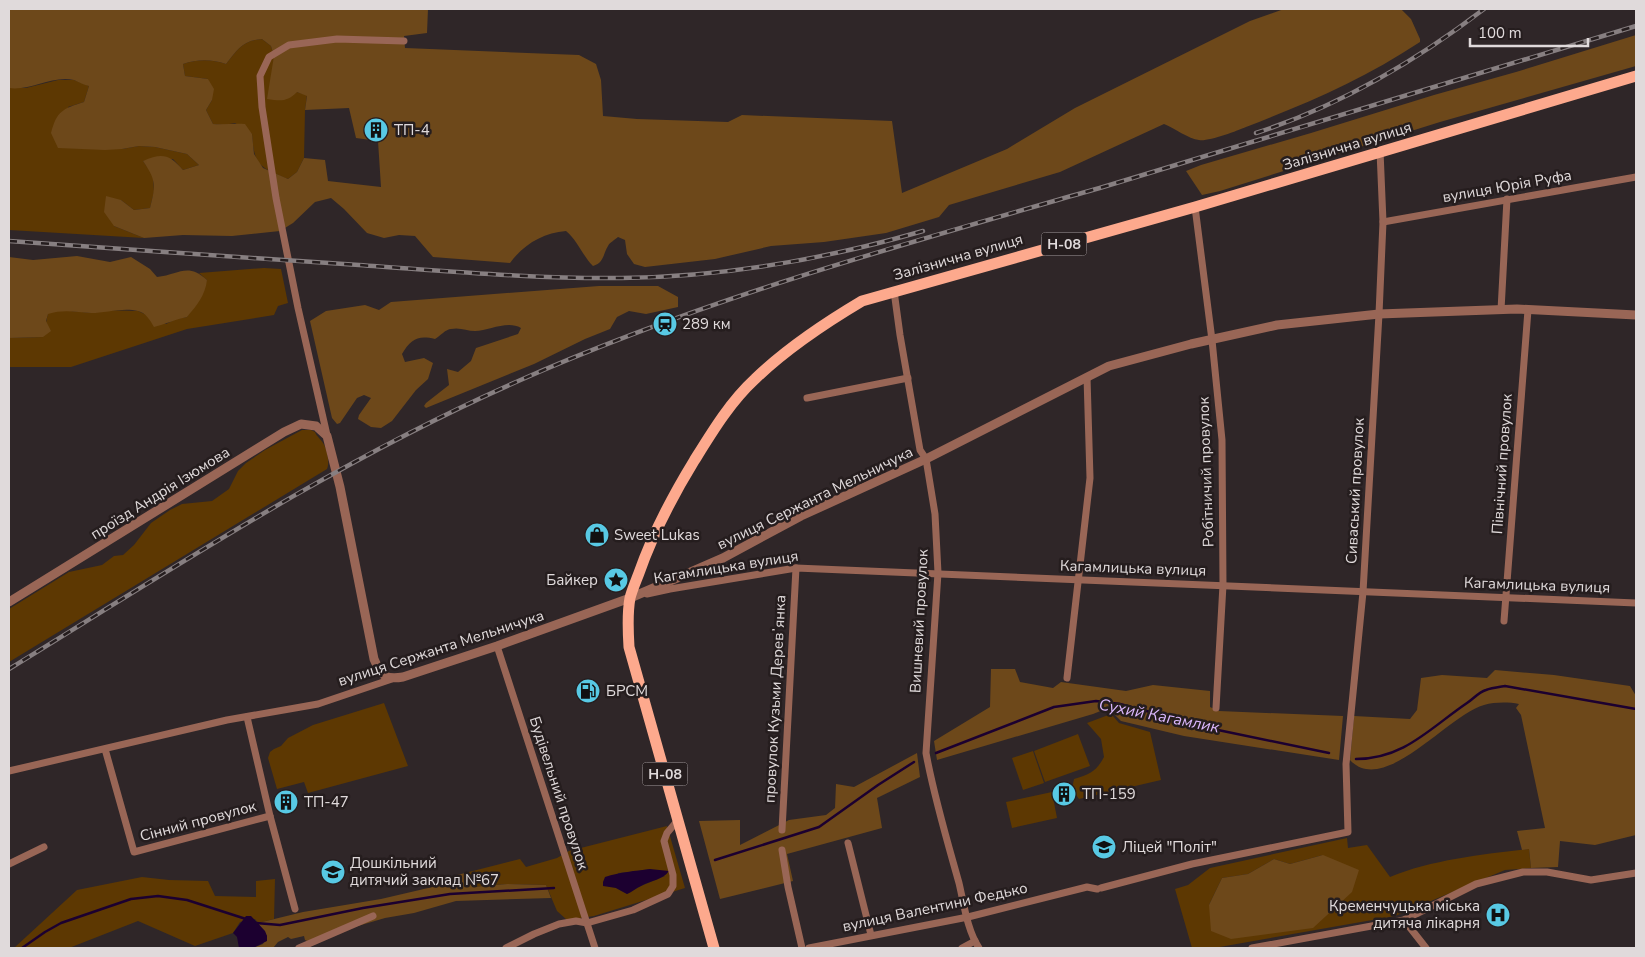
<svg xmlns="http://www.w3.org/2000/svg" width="1645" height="957" font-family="'Nunito Sans',sans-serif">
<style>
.green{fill:#5d3802;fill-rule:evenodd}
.forest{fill:#6d481a;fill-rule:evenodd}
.water{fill:#1c0030}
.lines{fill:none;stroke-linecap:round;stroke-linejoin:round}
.stream{stroke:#1c0030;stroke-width:2.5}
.minor{stroke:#996656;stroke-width:7}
.tertiary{stroke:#996656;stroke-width:9}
.primary{stroke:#fda98d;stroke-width:11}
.rail-casing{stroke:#877f81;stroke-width:4.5}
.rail{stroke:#251d1e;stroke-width:2.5;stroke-dasharray:8;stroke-linecap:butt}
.labels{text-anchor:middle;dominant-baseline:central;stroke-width:5;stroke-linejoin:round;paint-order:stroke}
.shield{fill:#251d1e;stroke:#a8a1a2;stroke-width:1}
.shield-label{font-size:14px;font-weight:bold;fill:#e0dadb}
.poi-label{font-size:15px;fill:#e0dadb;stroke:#251d1e;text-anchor:start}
.street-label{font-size:15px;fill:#e0dadb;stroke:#251d1e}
.water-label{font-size:16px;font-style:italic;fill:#dcb8fe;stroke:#251d1e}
</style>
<rect width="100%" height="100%" fill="#2f2628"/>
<g class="green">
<path d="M262 39 271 46 274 56 297 92 307 95 305 110 304 158 297 172 288 179C260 167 254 166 252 134L235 123 224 125 213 124 206 110 212 100 208 79 185 76 183 64C198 59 211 59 226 64 238 49 242 41 262 39Z"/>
<polygon points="58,80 74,80 89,86 84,102 68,107 89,149 122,149 139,146 155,147 187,154 199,165 183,170 173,159 143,161 153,175 154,192 150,208 134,210 121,200 114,226 144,238 9,230 9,88 26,88"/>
<polygon points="264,268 281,269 288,303 278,306 274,315 187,329 71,367 9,367 9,338 43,337 48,313 59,310 93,313 104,310 138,311 166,324 176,319 187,317 207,280 199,273"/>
<path d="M302 430H311L315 432C317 437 320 438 323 443 327 449 330 462 327 469L9 662V609L69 572 102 565 114 556 123 555 134 545 151 523 170 510 182 504 212 501 229 489 238 471 246 463 265 450Z"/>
<polygon points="384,703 408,766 308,793 304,782 277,789 268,758 270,752 274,749 281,746 288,738 313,725"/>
<path d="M1111 714 1119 723 1150 732 1161 780 1079 799 1072 789 1074 779C1090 774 1096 772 1104 757L1101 739 1087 723Z"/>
<polygon points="1078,734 1090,766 1045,782 1034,751"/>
<polygon points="1033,751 1044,783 1023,790 1012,758"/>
<polygon points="1052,792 1057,818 1012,828 1006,802"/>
<path d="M667 826 685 888 594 916 567 920 557 911 546 885 507 884 472 887 465 873 520 859 526 867 557 858 569 851ZM650 869 665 876 641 886 627 894 616 888 618 873 631 872Z"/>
<path d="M1347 838 1348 848 1367 845 1390 877C1431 860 1485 854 1529 849L1531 868 1505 870 1395 916 1214 948H1192L1175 889 1188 885 1210 868ZM1323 855 1209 905 1222 878 1248 874 1274 859 1290 864Z"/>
<polygon points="142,877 169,880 208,881 215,896 256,897 256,881 275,879 274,919 258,923 255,919 240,922 233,933 195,946 138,921 69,948 14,948 77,890"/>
</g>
<g class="forest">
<path d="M9 9H428L427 33 404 36 405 48 579 55 596 64 601 80 603 116 637 119 728 122 742 115 892 121 902 193 1007 149 1075 108 1250 21 1284 9H1401L1411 19 1420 39V42C1364 79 1308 103 1246 127 1237 131 1207 142 1199 140 1189 139 1174 128 1164 124L1060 172 949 205 939 217 886 233 824 242 771 246 715 259 645 267 634 264 627 254 625 240 618 237C615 240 610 242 608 246 603 254 604 263 593 266 582 255 578 241 566 231 543 233 524 244 510 263L433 257 415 236 399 235 384 238 367 233 344 209 331 198 315 202 293 223 280 231 232 236 183 235 144 238 114 226 104 212 106 196 121 200 134 210 150 208C156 185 156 180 143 161 162 153 169 154 183 170L199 165 187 154 155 147 139 146 122 149 105 150 58 148 51 133C57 111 62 109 84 102L89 86C84 85 79 82 74 80 52 75 31 91 9 88ZM262 39 271 46 274 56 267 99C281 101 287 102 297 92L307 96 305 110 349 108 356 138 378 141 381 187 328 181 325 160 304 158 297 172 288 179 263 168 254 154 252 134 245 124C234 123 224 125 213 124L206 110 212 100 214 89 208 79 185 76 183 64C198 59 211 59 226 64 238 49 242 41 262 39Z"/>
<polygon points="1636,35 1636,66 1440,122 1220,191 1202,195 1186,171 1201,165 1311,133 1434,95 1516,72"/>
<path d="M77 256 110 262 131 257 150 269 157 277C179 275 187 262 207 280 205 296 197 305 187 317 176 319 166 324 154 327 150 320 146 313 138 311 123 307 106 313 91 313 76 312 63 309 48 314L46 321 51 331 43 337 9 338V257L33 260Z"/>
<path d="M599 286H658L678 297V307L646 314 629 311 617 317 610 329 585 339 534 364 426 408 424 406 426 403 449 385 447 369 458 372 471 361 476 348 518 334 521 328C507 320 489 331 475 331 467 331 460 327 451 329 446 329 440 336 435 339 418 335 411 339 402 354L405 362 424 358 433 363 428 379 416 390 392 421 381 428 371 427 358 419 359 415 371 398 364 395 357 398 340 423 337 424 332 418 310 321 326 311 365 305 379 310 391 302Z"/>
<polygon points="991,669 1015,669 1020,682 1053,688 1061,682 1126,691 1153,685 1210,691 1210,707 1219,711 1343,716 1339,760 1184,736 1121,721 1108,708 1093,714 937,760 934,741 990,707"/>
<path d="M1495 670 1554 675 1630 686 1636 696V835L1595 845 1560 841 1558 867 1531 868 1529 849 1522 850 1517 831 1545 828 1521 715 1516 708 1519 704C1508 702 1495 702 1484 705 1449 714 1384 797 1350 760L1354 716 1410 719 1417 710 1421 678 1442 675 1487 678Z"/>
<polygon points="917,753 920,777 877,798 882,828 787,854 793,881 720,899 699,821 740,820 740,845 789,820 826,815 835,808 836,784 854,787"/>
<polygon points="1323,855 1359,870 1352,892 1313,928 1231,939 1211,931 1209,905 1222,878 1248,874 1274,859 1290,864"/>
<polygon points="465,873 473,887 507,884 546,885 551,898 456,901 414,913 385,918 307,941 305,940 304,936 291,939 288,937 278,942 273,948 253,948 263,944 267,936 258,923 303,912 381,899 441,885 441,879"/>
</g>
<g class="water">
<path d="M650 869 669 871C663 880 651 880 641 886 636 888 632 892 627 894L616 888 603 886V882L605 877C620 872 635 871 650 869Z"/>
<polygon points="246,916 251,916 265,931 267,936 267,941 253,948 239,948 237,937 233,933"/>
</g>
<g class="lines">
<g class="stream">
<polyline points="936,753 1054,707 1096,701 1120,704 1218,730 1329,753"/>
<path d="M1356 759C1404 759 1430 728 1467 703 1473 699 1479 692 1486 690 1491 688 1499 687 1505 686L1636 709"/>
<polyline points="715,860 819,827 878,785 914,762"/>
<polyline points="256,923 280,925 363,908 450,894 554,888"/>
<polyline points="22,948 45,932 61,923 131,899 158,896 187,900 246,919"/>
</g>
<g class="minor">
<polyline points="1195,207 1212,340 1222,440 1223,585 1216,708"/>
<polyline points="1383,222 1636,177"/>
<path d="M894 291 900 335 920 450 926 459 935 514 938 573 926 753C934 797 947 840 959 883 964 904 967 930 979 948"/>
<polyline points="1501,310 1507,199"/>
<polyline points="807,398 908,378"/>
<polyline points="327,435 298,308 276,198 262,107 260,76 269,57 289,45 337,39 404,41"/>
<polyline points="647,594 670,589 796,568 1636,603"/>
<polyline points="1504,621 1528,310"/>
<polyline points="497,646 595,948"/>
<polyline points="1067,678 1090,478 1087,377"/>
<polyline points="247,717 270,816 295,909"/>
<polyline points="105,749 134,852 270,816"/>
<polyline points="9,771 227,720 318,704 392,679"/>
<polyline points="782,830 796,568"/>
<polyline points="848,843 871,935"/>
<polyline points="782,850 788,887 802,948"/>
<polyline points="9,864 44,847"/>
<polyline points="1101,888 1192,864 1348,832 1346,764 1363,592 1379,314 1383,222 1380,151"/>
<polyline points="1404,920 1426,948"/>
<polyline points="299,948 373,916"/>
<polyline points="506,948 534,934 559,924 576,921 587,923 633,910 668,894 673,886 673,875 664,841 667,833 678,820"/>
<polyline points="809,948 968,917 1087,887 1097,889"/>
<polyline points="962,948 975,941"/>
<polyline points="1252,948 1404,920 1476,884 1523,872 1547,872 1591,880 1636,873"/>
</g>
<path class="tertiary" d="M9 602 284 432 301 424 316 426 327 436 340 487 374 659C381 676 385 680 403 677L497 646 630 598 684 575 723 558 801 516 926 459 1109 366 1191 344 1277 325 1379 314 1517 309 1636 315"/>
<path class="primary" d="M714 948 629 647C628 631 627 614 630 598 632 590 636 581 639 573 653 533 672 497 694 461 712 432 730 402 755 379 786 349 825 323 862 301L1195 207 1636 76"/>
<defs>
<g id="rail">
<path d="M1256 133C1339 106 1416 61 1484 9"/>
<path d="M9 241C126 249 242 258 359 265 447 271 534 279 622 278 724 277 826 259 923 231"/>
<path d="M9 669C175 567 337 461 516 382 706 298 904 244 1103 187 1154 172 1204 156 1255 141 1382 103 1509 64 1636 26"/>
</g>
</defs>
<use href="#rail" class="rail-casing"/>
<use href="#rail" class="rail"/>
</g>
<defs>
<symbol id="building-disc" viewBox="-11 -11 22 22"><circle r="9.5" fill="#58c9e4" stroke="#251d1e"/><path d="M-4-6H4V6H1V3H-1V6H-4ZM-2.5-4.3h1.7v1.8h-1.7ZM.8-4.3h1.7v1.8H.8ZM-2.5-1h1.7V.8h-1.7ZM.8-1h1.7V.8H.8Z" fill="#111"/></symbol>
<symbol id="station-disc" viewBox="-11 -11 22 22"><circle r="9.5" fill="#58c9e4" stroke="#251d1e"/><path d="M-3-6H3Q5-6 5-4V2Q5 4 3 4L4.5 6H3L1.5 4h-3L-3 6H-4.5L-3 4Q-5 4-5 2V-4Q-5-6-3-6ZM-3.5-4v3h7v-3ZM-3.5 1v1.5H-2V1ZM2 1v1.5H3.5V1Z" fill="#111"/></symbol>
<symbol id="shop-disc" viewBox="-11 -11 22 22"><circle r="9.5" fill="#58c9e4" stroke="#251d1e"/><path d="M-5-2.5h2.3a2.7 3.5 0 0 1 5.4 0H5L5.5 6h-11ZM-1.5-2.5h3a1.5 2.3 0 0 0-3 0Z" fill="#111"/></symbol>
<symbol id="sight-disc" viewBox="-11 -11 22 22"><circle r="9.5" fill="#58c9e4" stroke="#251d1e"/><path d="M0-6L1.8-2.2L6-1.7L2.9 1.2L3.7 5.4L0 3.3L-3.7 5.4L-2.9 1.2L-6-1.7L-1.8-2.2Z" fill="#111"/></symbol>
<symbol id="fuel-disc" viewBox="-11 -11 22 22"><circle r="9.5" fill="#58c9e4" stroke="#251d1e"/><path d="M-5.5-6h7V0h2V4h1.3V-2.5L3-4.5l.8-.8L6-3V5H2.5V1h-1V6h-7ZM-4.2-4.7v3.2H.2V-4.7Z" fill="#111"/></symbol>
<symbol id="school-disc" viewBox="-11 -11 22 22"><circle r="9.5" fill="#58c9e4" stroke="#251d1e"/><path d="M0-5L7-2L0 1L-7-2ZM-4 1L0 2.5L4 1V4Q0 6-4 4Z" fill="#111"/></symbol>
<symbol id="hospital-disc" viewBox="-11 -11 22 22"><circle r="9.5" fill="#58c9e4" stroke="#251d1e"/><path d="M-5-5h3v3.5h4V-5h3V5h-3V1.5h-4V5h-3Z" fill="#111"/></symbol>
</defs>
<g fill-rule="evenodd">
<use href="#building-disc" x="362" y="116" width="28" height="28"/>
<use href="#station-disc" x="651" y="310" width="28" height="28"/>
<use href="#shop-disc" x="583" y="521" width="28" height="28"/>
<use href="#sight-disc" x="602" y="566" width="28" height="28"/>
<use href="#fuel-disc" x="574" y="677" width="28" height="28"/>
<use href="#building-disc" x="1050" y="780" width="28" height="28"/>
<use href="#building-disc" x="272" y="788" width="28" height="28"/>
<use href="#school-disc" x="1090" y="833" width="28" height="28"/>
<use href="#school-disc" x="319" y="858" width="28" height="28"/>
<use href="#hospital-disc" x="1484" y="901" width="28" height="28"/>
</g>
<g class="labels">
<g class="shield">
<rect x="1041.5" y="232.5" width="45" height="23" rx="4"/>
<rect x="642.5" y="762.5" width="45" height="23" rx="4"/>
</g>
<g class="shield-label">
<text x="1064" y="244">Н-08</text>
<text x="665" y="774">Н-08</text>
</g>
<g class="poi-label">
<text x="394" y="130">ТП-4</text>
<text x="682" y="324">289 км</text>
<text x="614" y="535">Sweet Lukas</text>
<text x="598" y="580" text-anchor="end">Байкер</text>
<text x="606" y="691">БРСМ</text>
<text x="1082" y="794">ТП-159</text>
<text x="304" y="802">ТП-47</text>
<text x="1122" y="847">Ліцей "Політ"</text>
<text x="350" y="863">Дошкільний<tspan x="350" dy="17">дитячий заклад №67</tspan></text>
<text x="1480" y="906" text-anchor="end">Кременчуцька міська<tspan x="1480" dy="17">дитяча лікарня</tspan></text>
</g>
<g class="street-label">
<text transform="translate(1347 146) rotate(-17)">Залізнична вулиця</text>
<text transform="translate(1507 186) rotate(-10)">вулиця Юрія Руфа</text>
<text transform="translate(958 257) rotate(-16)">Залізнична вулиця</text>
<text transform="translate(1502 464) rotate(-86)">Північний провулок</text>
<text transform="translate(1206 472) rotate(-92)">Робітничий провулок</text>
<text transform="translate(1355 491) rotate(-87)">Сиваський провулок</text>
<text transform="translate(160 493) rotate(-32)">проїзд Андрія Ізюмова</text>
<text transform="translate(815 498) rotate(-26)">вулиця Сержанта Мельничука</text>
<text transform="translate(726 567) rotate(-9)">Кагамлицька вулиця</text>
<text transform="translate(1133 568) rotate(2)">Кагамлицька вулиця</text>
<text transform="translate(1537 585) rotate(2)">Кагамлицька вулиця</text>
<text transform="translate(919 621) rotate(-87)">Вишневий провулок</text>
<text transform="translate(441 648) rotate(-18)">вулиця Сержанта Мельничука</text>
<text transform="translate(775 699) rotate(-87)">провулок Кузьми Деревʼянка</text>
<text transform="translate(559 793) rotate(72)">Будівельний провулок</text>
<text transform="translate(198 821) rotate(-15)">Сінний провулок</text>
<text transform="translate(935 907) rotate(-12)">вулиця Валентини Федько</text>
</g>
<g class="water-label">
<text transform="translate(1159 716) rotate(11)">Сухий Кагамлик</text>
</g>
</g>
<rect width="1645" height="957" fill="none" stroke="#e0dadb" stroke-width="20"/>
<path d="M1470 38v8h118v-8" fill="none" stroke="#e0dadb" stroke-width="2.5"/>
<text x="1478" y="38" font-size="15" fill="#e0dadb" stroke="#251d1e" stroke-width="4" paint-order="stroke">100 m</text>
</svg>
